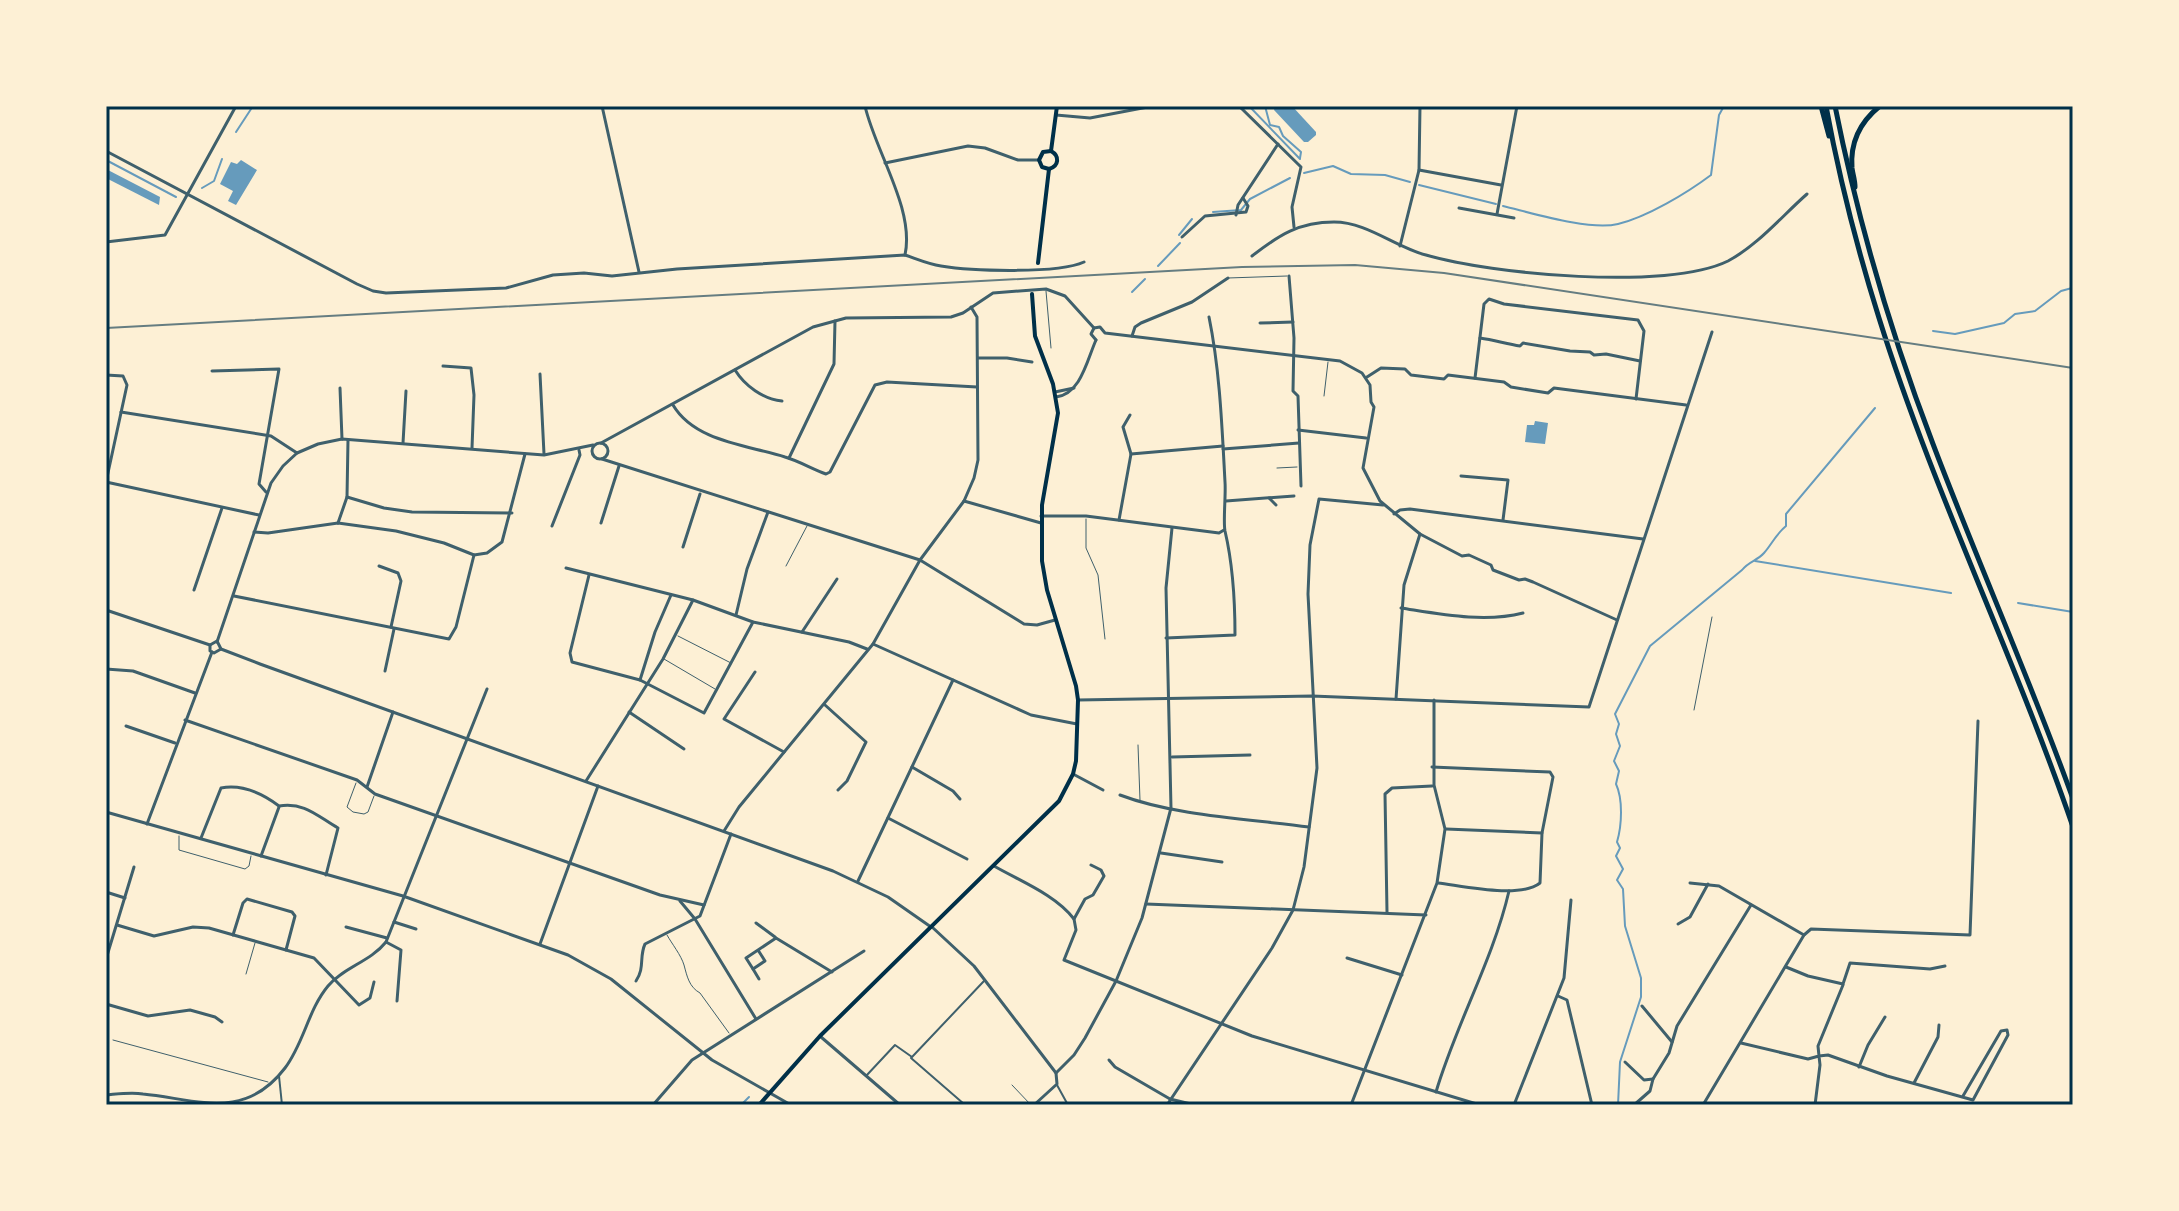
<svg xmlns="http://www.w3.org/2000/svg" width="2179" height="1211" font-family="Roboto,sans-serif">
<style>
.water{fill:#669bbc}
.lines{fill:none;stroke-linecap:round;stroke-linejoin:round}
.stream{stroke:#669bbc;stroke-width:2}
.service{stroke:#3f606c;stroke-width:1}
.pedestrian{stroke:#3f606c;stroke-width:2}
.minor{stroke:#3f606c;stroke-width:3}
.tertiary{stroke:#3f606c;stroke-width:3}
.secondary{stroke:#003049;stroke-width:4}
.motorway{stroke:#003049;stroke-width:5}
.rail{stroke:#657d81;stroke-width:2}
.neatline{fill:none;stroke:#003049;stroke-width:3}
</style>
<rect width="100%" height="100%" fill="#fdf0d5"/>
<g class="water">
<polygon points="1275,106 1292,106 1316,132 1316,135 1308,142 1304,142 1274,110"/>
<polygon points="241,160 257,170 236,205 228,201 233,191 220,184 231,162 237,164"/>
<polygon points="106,169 160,197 159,205 106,178"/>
<polygon points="1535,421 1548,423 1545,444 1525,442 1527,425 1534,425"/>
</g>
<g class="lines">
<g class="stream">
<polyline points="1249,106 1300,159"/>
<polyline points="1265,106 1270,125 1279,127 1283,136 1301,152 1300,158"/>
<polyline points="236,132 253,106"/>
<polyline points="106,160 176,197"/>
<polyline points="1304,173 1333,166 1351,174 1385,175 1410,182"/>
<polyline points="1419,185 1496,204"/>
<polyline points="202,188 214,181 222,159"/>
<path d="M1503 206C1532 213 1590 231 1618 224 1647 217 1687 193 1711 175L1719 115 1724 106"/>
<polyline points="1213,212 1241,210 1250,199 1290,178"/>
<polyline points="1179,235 1192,219"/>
<polyline points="1158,266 1180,243"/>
<polyline points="1132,292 1145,279"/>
<polyline points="1933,331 1955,334 2004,323 2015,314 2035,311 2061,291 2072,288 2073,279"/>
<polyline points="1755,561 1951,593"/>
<polyline points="2018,603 2073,612"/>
<polyline points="741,1105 749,1097"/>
<path d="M1618 1105 1620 1062 1641 997V978L1625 926 1623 889 1617 880 1623 869 1616 856 1620 848 1617 842C1622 825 1623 799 1616 784L1619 771 1614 761 1620 746 1616 734 1619 724 1615 714 1650 646 1742 570C1749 561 1757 561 1764 553 1772 544 1776 534 1786 526V514L1875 408"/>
</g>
<g class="service">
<polyline points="1228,278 1287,276"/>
<polyline points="1046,291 1051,348"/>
<polyline points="1324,396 1328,362"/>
<polyline points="1277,468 1297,467"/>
<polyline points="1086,519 1086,548 1098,575 1105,639"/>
<polyline points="786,566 807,526"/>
<polyline points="678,636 731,663"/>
<polyline points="664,659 715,689"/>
<polyline points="1694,710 1712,617"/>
<polyline points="1138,745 1140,800"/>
<polyline points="356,783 347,807 353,812 364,814 368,812 374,796"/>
<polyline points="179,836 179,850 245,869 249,866 251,856"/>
<path d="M667 935C672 944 681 955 684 965 687 976 689 987 700 993L729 1033"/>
<polyline points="246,974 255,943"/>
<polyline points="113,1040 268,1082"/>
<polyline points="1012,1085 1031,1105"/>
</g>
<g class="pedestrian">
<polyline points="911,1058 964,1104"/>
<polyline points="279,1076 282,1105"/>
<polyline points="866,1076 895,1045 912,1057 984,981"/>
<polyline points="1057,1085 1068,1105"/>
</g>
<g class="minor">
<polyline points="602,106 639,272"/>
<path d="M865 106C875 151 915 209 905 255"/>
<polyline points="1239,106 1301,167 1292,207 1294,227"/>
<polyline points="1056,115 1090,118 1153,106"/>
<path d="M106 151 357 284 373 291 386 293 506 288 553 275 584 273 612 276 677 269 905 255C917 259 928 264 941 266 971 271 1058 274 1084 262"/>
<polyline points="885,163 968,146 985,148 1018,160 1039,160"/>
<polyline points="1419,170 1501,185"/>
<polyline points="1459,208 1514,218"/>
<polyline points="1497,214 1517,106"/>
<polyline points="1236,215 1238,205 1278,144"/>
<polyline points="1182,237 1205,216 1246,212 1248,206 1243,198"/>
<polyline points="106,242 165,235 236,106"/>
<polyline points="1400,246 1419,170 1420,106"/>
<path d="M1252 256C1279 235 1299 222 1334 222 1367 222 1395 247 1426 255 1491 274 1667 291 1728 261 1758 245 1782 216 1807 194"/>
<polyline points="1289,276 1294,338 1293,391 1298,396 1301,486"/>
<polyline points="1260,323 1293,322"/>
<polyline points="1094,328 1100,327 1105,333 1340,361 1362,373 1370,385 1371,402 1374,407 1363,468 1380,501 1420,534 1462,556 1469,555 1491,565 1493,570 1519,580 1525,579 1533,582 1617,620"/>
<polyline points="1094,328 1091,334 1096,340"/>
<polyline points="1132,336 1135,327 1141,323 1192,302 1228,278"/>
<path d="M1480 338C1494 340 1507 344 1520 346L1523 343 1570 351 1590 352 1594 355 1606 354 1640 361"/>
<polyline points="978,358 1007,358 1032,362"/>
<polyline points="443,366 471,368 474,395 472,448"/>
<path d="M735 370C745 386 763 399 782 401"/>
<polyline points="212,371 279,369 259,484 266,492"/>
<polyline points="540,374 544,454"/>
<polyline points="106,375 123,376 127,385 106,482"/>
<polyline points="1367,377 1381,368 1405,369 1411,375 1444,379 1448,375 1504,382 1511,387 1548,393 1554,388 1686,405"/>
<polyline points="1475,378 1484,304 1489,299 1504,304 1638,320 1644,331 1636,399"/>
<polyline points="340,388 342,439"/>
<polyline points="1055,392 1074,388"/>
<path d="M1056 397C1081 394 1087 360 1096 340"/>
<path d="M673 405C695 442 748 445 785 457 799 461 812 469 826 474L830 472 875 385 887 382 977 387"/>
<polyline points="121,412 271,436 297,453"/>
<polyline points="1298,430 1366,438"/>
<circle cx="600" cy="451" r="8"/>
<polyline points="403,443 406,391"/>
<polyline points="601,443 813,327 846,318 951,317 963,313 993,293 1046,289 1065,296 1094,328"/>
<polyline points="1223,449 1299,443"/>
<polyline points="1131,454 1223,446"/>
<polyline points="789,458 834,364 835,321"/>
<polyline points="602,459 920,560 1024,624 1037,625 1055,620"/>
<polyline points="1461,476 1508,480 1503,520"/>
<polyline points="106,482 259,515"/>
<polyline points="347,497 384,508 412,512 512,513"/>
<polyline points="1269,498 1276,505"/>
<polyline points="964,501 1041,523"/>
<polyline points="1226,501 1294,496"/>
<polyline points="1394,514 1400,510 1410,509 1643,539"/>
<polyline points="1041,516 1086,516 1219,533 1224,530"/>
<polyline points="1119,520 1131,454 1123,427 1130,415"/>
<polyline points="338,523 347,497 348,440"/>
<polyline points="601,523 619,466"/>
<polyline points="552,526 580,455 579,450"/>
<polyline points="254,532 268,533 338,523 396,531 444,543 474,555 487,553 502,542 525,454"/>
<polyline points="683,547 700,494"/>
<polyline points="379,566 398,573 401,581 391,627"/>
<polyline points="566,568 693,600 753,622 849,642 867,649"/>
<polyline points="589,575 570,653 572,662 640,680 704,713 753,622"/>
<polyline points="194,590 222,508"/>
<polyline points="234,596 449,639 456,627 474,555"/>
<path d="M1401 608C1440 614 1484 623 1523 613"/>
<polyline points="736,615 747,569 768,512"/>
<polyline points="802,632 837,579"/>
<path d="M1166 638 1235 635C1235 599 1233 565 1225 531 1223 521 1226 495 1225 482 1222 427 1220 371 1209 317"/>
<polyline points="217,642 271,483 283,466 297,453 318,444 342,439 544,455 593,445"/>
<polyline points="873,644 1031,715 1077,724"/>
<polyline points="106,669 133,671 195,693"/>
<polyline points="385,671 394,629"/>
<polyline points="755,672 724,719 784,752"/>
<polyline points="640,680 655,632 671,595"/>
<polyline points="1396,699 1404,585 1420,534"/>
<polyline points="1078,700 1312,696 1589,707 1712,332"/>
<polyline points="825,705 866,742 847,781 838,790"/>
<polyline points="629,712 684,749"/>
<polyline points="185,720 357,780 375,794 660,895 704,905"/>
<polyline points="126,726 175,743"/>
<polyline points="1172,757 1250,755"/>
<polyline points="912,767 953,791 960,799"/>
<path d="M1432 767 1550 772 1553 777 1542 833 1540 883C1520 899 1463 886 1438 883"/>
<polyline points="1073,774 1103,790"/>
<polyline points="586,781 663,659 693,600"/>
<polyline points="367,787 393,712"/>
<path d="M1120 795C1175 816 1250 819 1309 827"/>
<polyline points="106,812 403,896 568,955 611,979 712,1060 791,1105"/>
<polyline points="888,818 967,859"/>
<polyline points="147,824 212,652"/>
<polyline points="1446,829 1542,833"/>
<polyline points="724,831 739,807 873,644 920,560 964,501 974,478 978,460 977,317 971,307"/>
<path d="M201 838 221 788C242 784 263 794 279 806 305 802 317 816 338 828L326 875"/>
<polyline points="1161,853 1222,862"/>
<polyline points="261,856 279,807"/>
<polyline points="1091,865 1101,870 1104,876 1093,895 1085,899 1074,919 1076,930 1064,960 1252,1036 1480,1105"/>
<path d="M994 866C1020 881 1056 895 1074 919"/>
<polyline points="858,881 953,680"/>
<polyline points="1690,883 1719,886 1804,935"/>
<polyline points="106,892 125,898"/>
<polyline points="680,901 695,919 756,1019"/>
<polyline points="1146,904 1426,915"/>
<polyline points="1387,912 1385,794 1392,788 1432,786"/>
<polyline points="394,922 416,929"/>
<polyline points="756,923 775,937"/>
<polyline points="1678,924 1690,917 1708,884"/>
<polyline points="117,925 154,936 193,927 209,928 314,958 359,1005 370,998 374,982"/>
<polyline points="346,927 387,938"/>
<polyline points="932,927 974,966 1056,1073 1057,1084 1034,1105"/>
<polyline points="233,935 243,903 247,899 292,912 295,916 286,950"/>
<polyline points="386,942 401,950 397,1001"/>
<polyline points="540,944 598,786"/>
<polyline points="758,950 765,961 753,969 746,958 776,938 832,972"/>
<polyline points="1347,958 1402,975"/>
<polyline points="106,959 134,867"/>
<polyline points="1786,967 1808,976 1843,984 1850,963 1930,969 1945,966"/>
<polyline points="753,969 759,979"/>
<path d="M636 981C645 968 639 957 645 944L700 916 731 834"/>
<polyline points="1558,996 1567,1000 1592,1105"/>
<polyline points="106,1004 148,1016 190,1010 215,1017 222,1022"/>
<polyline points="1642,1006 1672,1042"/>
<polyline points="821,1037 900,1105"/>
<polyline points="1741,1043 1808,1059 1819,1056 1818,1046 1843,985"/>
<polyline points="1109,1060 1115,1067 1170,1099 1195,1105"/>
<polyline points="1625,1062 1644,1080 1653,1079"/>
<polyline points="1859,1067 1868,1045 1885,1017"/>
<polyline points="1056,1073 1074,1055 1085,1038 1116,981 1142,918 1171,808 1166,588 1172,528"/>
<polyline points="1914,1083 1938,1037 1939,1025"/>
<path d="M1436 1092C1456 1024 1493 960 1509 891"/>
<path d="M106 1095C118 1094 131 1092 143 1094 196 1099 244 1122 285 1068 304 1043 308 1010 328 986 344 967 370 962 386 942L487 689"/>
<polyline points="653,1105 692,1060 864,951"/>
<polyline points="1167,1105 1272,948 1293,910 1304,867 1317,768 1308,594 1310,545 1319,499 1383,505"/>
<polyline points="1351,1105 1437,883 1445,829 1434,785 1434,700"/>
<polyline points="1514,1105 1564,978 1571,900"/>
<polyline points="1634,1105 1650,1091 1653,1079 1669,1053 1677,1026 1751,905"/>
<polyline points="1703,1105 1804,935 1811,929 1970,935 1978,721"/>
<polyline points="1815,1105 1820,1065 1819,1056 1828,1055 1887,1076 1973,1100 2008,1035 2007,1030 2001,1031 1963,1096"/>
</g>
<g class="tertiary">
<polyline points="106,610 210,645 217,641 221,649 260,664 833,871 888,897 931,927"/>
<polyline points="210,645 210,651 214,653 221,649"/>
</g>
<g class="secondary">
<polyline points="1051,151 1057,106"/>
<polyline points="1049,169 1042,167 1039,160 1043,152 1051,151"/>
<path d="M1049 169C1059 166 1060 156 1051 151"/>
<polyline points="1038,263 1049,169"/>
<polyline points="759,1105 820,1036 1059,801 1073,774 1076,761 1078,700 1076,686 1047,590 1042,561 1042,505 1058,413 1053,384 1035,336 1032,294"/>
</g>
<g class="motorway">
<polyline points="1821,106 1829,136"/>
<path d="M1826 106C1839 177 1857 248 1879 318 1933 491 2014 655 2073 827"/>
<path d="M1835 106C1858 221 1891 334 1933 444 1978 563 2030 679 2073 799"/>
<path d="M1855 187C1855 180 1853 175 1852 168 1850 142 1860 122 1880 106"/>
</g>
<polyline class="rail" points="106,328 1242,267 1355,265 1444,273 2073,368"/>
</g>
<rect width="2179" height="1211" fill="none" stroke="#fdf0d5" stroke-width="216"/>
<rect x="108" y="108" width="1963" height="995" class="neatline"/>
</svg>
